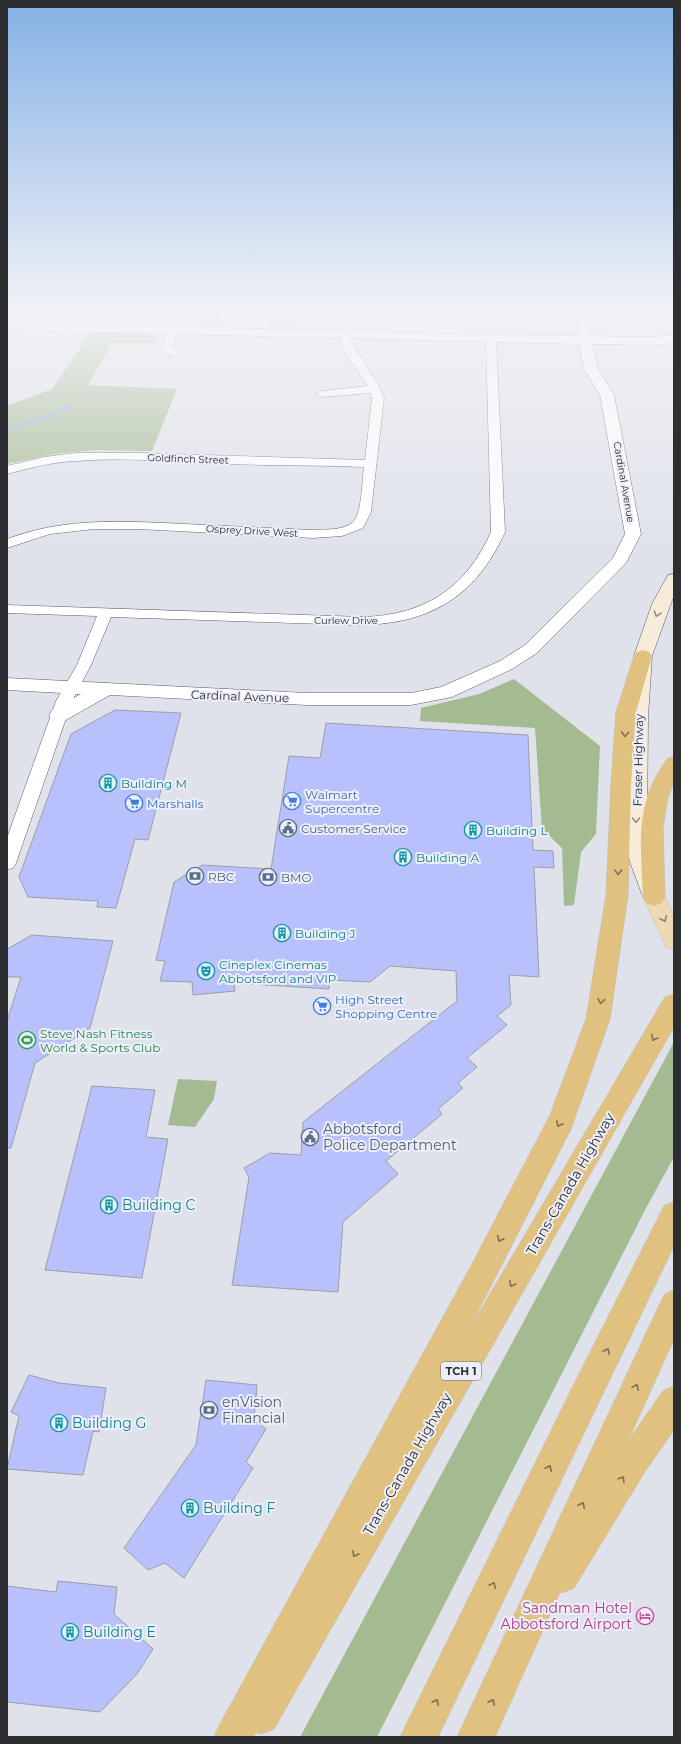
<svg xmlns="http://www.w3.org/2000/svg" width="681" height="1744" font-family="Montserrat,sans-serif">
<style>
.green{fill:#a4ba90}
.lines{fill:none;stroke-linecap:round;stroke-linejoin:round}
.stream{stroke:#90ade0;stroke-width:3}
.building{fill:#b8c1fb;stroke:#9c9ea7}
.minor-casing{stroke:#5a5b63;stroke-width:1}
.tertiary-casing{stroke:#5a5b63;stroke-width:1}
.secondary-casing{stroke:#5a5b63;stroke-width:1}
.primary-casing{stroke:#c0c0c1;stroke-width:1}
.motorway-casing{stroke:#c0c0c1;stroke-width:1}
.minor{fill:#fff;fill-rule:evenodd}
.tertiary{fill:#fff;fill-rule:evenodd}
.secondary{fill:#f6ecd9;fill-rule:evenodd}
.primary{fill:#eddab3;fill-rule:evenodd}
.motorway{fill:#e1c180;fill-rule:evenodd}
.oneway{stroke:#928d85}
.oneway2{stroke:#7e7055}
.oneway3{stroke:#8d8472}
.labels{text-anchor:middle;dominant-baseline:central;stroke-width:4;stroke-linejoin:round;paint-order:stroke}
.far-street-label{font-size:10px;fill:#2d2e31;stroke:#edeff8}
.shield{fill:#edeff8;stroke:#67686d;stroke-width:1}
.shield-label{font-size:11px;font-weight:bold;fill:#2d2e31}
.street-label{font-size:12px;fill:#2d2e31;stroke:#edeff8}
.culture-label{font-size:12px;fill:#0d838f;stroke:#edeff8;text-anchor:start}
.shop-label{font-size:12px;fill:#366cbe;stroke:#edeff8;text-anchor:start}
.service-label{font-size:12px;fill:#4e5e75;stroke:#edeff8;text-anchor:start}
.leisure-label{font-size:12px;fill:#27864d;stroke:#edeff8;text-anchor:start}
.near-service-label{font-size:14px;fill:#4e5e75;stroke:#edeff8;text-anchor:start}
.near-street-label{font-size:14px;fill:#2d2e31;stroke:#edeff8}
.near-culture-label{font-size:14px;fill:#0d838f;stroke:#edeff8;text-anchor:start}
.near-hotel-label{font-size:14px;fill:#b23c85;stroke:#edeff8;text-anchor:end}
</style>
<rect width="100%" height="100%" fill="#e0e2eb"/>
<g class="green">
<polygon points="12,310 31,310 25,319 8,317"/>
<polygon points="204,310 221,310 217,325 199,324"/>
<polygon points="272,310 297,310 295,327 268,326"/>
<polygon points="91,332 157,335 153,343 112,343 88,385 177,389 152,451 94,450 55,454 7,464 7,406 52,389"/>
<polygon points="514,679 600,746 596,834 581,852 574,905 564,906 562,848 542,829 535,728 420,721 421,708 479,694"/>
<polygon points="674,1042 674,1157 645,1210 377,1737 300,1737"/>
<polygon points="178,1079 217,1081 214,1099 195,1127 168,1125"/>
</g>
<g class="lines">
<g class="stream">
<polyline points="16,317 21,310"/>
<polyline points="7,428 47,418 70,406"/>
</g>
</g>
<g class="building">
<polygon points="115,710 181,713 148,840 135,839 116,908 97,907 98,901 28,897 19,877 71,734"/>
<polygon points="326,723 528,735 533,850 553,851 554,868 534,867 539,977 509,975 511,1005 497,1016 507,1025 467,1058 477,1067 458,1083 463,1088 438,1109 442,1114 386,1161 398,1174 343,1222 338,1292 232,1285 249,1177 244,1168 270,1153 301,1155 303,1122 457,1001 456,971 390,966 370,982 329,980 329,989 234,983 235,991 193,995 192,982 160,981 165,961 156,960 174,882 202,865 271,869 289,756 320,758"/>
<polygon points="32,935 113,941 90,1028 35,1063 11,1148 7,1148 7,1021 21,977 7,977 7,949"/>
<polygon points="92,1086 155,1090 146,1137 168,1139 142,1278 45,1270"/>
<polygon points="29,1375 59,1383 106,1388 99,1432 93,1431 83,1475 7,1469 19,1416 11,1412"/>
<polygon points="206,1380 257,1385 254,1420 266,1429 246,1462 253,1468 184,1578 165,1563 148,1570 124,1548 196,1445"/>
<polygon points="58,1581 117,1587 114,1614 153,1649 137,1674 100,1712 7,1702 7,1586 56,1592"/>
</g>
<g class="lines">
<defs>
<g id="minor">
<path d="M353 310H364L353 322 350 332 352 343 379 386 384 398 371 512 363 528 342 536 313 538 138 529H94L50 534 7 548V539C65 517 124 521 185 524 228 526 270 528 313 530 325 529 343 531 353 522 362 514 362 480 364 467 319 465 275 466 230 464 180 462 126 457 76 461 52 462 30 468 7 474V466L44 457 76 453H139L365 460 372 398 371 393 322 397 316 394 322 391 368 386C352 358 325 341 353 310Z"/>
<polygon points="576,310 586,310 590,340 589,342 585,343 580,340"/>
<polygon points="173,328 178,331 172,346 179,354 174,357 170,356 162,347 168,331"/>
<path d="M491 336 496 339 505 532C475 599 427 625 355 625L111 617 91 665 72 701 16 863 13 868 7 870V838L56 701 77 665 97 616 7 613V605L363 617C425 615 466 588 491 532L486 339Z"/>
</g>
<polygon id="tertiary" points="7,322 491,335 655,337 674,335 674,343 655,345 592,344 598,369 614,395 641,534 626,563 537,653 512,669 452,697 411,705 307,705 110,695 66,720 59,722 52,720 49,715 52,710 81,694 7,690 7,678 307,693 411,693 441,687 500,661 525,645 613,558 625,534 600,395 584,369 579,344 7,330"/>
<polygon id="secondary" points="674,574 674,595 652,656 648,717 647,834 652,862 662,891 659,897 651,900 643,897 630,862 625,834 628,717 634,656 652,604 668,575"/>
<polygon id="primary" points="654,888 662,891 674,916 674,950 666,947 643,897 646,891"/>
<g id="motorway">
<polygon points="643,650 649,652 652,656 636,712 631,784 628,895 610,1019 571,1129 467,1333 665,997 674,994 674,1027 274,1729 261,1734 256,1732 253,1737 214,1737 220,1724 472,1264 550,1115 586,1019 606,895 611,784 616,712 634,656 637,652"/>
<path d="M674 757V782L668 797 663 828 665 897 662 903 654 906 646 903 643 897C642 864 637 830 647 798 651 784 659 771 667 759Z"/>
<polygon points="674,1202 674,1246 438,1737 400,1737 575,1382 664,1206"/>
<polygon points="674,1290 674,1339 628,1441 663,1391 674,1386 674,1430 646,1470 574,1588 562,1593 560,1592 495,1737 457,1737 664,1295"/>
</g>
</defs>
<use href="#minor" class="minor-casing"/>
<use href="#tertiary" class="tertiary-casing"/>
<use href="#secondary" class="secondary-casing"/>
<use href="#primary" class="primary-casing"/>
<use href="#motorway" class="motorway-casing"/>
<use href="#minor" class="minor"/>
<use href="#tertiary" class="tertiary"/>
<use href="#secondary" class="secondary"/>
<use href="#primary" class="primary"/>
<use href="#motorway" class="motorway"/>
</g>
<defs><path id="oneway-chevron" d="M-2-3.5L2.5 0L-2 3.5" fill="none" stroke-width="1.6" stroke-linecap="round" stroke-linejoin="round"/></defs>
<g class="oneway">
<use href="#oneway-chevron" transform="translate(657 614) rotate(109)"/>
<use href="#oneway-chevron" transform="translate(636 820) rotate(91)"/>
</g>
<g class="oneway2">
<use href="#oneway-chevron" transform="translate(625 734) rotate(94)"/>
<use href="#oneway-chevron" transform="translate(618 872) rotate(92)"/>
<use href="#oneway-chevron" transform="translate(601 1001) rotate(99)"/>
<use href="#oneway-chevron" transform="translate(654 1038) rotate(120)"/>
<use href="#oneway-chevron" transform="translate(559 1124) rotate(116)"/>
<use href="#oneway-chevron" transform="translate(500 1239) rotate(117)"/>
<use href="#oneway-chevron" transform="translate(512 1284) rotate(120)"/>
<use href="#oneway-chevron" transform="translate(607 1351) rotate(-63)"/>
<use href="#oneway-chevron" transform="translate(636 1387) rotate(-65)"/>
<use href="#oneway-chevron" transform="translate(549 1468) rotate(-64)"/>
<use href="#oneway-chevron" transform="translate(622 1479) rotate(-58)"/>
<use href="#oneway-chevron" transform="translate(582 1505) rotate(-65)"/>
<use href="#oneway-chevron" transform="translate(355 1554) rotate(120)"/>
<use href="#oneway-chevron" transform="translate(493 1585) rotate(-64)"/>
<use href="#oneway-chevron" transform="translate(436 1702) rotate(-64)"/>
<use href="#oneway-chevron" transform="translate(492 1702) rotate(-65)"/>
</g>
<use class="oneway3" href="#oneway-chevron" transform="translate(664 919) rotate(65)"/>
<linearGradient id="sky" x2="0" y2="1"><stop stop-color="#85b1e5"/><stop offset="0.56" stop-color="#f1f2f6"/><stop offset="1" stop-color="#f1f2f6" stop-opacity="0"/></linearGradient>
<rect width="681" height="555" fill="url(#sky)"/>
<defs>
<symbol id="building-ring" viewBox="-11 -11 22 22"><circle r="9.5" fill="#edeff8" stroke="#0f9aa8" stroke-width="1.5"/><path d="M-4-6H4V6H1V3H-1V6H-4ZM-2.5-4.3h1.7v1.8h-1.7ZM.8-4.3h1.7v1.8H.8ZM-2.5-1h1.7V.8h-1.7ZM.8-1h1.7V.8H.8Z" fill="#0f9aa8"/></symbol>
<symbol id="supermarket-ring" viewBox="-11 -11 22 22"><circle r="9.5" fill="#edeff8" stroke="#3f7fe0" stroke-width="1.5"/><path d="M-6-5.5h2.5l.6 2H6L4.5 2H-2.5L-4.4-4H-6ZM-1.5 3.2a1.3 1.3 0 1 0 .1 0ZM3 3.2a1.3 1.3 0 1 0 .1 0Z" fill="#3f7fe0"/></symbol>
<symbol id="civic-ring" viewBox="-11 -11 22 22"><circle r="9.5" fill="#edeff8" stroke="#5c6f8a" stroke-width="1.5"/><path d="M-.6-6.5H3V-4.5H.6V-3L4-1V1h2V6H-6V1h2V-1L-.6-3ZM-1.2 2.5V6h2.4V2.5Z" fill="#5c6f8a"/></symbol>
<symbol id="bank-ring" viewBox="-11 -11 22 22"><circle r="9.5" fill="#edeff8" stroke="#5c6f8a" stroke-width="1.5"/><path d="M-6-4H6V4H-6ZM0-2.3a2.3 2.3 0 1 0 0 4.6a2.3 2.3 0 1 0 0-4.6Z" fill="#5c6f8a"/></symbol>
<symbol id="theatre-ring" viewBox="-11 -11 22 22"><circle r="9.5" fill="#edeff8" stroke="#0f9aa8" stroke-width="1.5"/><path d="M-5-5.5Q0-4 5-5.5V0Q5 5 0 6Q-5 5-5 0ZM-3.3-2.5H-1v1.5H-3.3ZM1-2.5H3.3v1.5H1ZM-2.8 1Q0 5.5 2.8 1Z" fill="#0f9aa8"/></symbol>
<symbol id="stadium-ring" viewBox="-11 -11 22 22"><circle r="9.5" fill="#edeff8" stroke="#2e9e5b" stroke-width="1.5"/><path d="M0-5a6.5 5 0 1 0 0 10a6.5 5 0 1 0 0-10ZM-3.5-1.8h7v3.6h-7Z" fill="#2e9e5b"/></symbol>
<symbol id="hotel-ring" viewBox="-11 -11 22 22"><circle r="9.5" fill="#edeff8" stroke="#d1479c" stroke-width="1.5"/><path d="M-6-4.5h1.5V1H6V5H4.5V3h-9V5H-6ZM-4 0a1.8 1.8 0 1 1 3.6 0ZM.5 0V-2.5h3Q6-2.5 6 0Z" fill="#d1479c"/></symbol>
</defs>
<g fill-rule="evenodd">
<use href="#building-ring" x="98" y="773" width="20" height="20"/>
<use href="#supermarket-ring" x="282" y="791" width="20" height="20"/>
<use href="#supermarket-ring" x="124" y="793" width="20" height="20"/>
<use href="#civic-ring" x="278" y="818" width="20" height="20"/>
<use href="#building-ring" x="463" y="820" width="20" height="20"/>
<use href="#building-ring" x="393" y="847" width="20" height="20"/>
<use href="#bank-ring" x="185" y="866" width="20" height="20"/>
<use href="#bank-ring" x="258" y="867" width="20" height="20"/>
<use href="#building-ring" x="272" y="923" width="20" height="20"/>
<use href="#theatre-ring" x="196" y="961" width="20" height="20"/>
<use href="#supermarket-ring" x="312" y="996" width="20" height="20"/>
<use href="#stadium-ring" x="17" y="1030" width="20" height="20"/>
<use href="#civic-ring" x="300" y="1127" width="20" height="20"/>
<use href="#building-ring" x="99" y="1195" width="20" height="20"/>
<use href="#bank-ring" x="199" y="1400" width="20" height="20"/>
<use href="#building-ring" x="49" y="1413" width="20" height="20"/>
<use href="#building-ring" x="180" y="1498" width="20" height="20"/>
<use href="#hotel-ring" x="635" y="1606" width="20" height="20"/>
<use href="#building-ring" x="60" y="1622" width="20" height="20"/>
</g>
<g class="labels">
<g class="far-street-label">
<text transform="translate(188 459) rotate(2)">Goldfinch Street</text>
<text transform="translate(624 482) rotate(80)">Cardinal Avenue</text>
<text transform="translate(252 531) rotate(3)">Osprey Drive West</text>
<text x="346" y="620">Curlew Drive</text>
</g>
<rect class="shield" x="441" y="1362" width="40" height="18" rx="3"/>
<g class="shield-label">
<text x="461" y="1371">TCH 1</text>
</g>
<g class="street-label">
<text transform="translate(240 696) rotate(2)">Cardinal Avenue</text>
<text transform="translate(638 760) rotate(-89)">Fraser Highway</text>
</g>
<g class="culture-label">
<text x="121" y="783">Building M</text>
<text x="486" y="830">Building L</text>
<text x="416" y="857">Building A</text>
<text x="295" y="933">Building J</text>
<text x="219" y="964">Cineplex Cinemas<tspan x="219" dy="14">Abbotsford and VIP</tspan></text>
</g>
<g class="shop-label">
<text x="305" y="794">Walmart<tspan x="305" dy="14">Supercentre</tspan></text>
<text x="147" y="803">Marshalls</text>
<text x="335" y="999">High Street<tspan x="335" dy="14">Shopping Centre</tspan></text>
</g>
<g class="service-label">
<text x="301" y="828">Customer Service</text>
<text x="208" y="876">RBC</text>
<text x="281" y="877">BMO</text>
</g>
<g class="leisure-label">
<text x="40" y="1033">Steve Nash Fitness<tspan x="40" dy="14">World &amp; Sports Club</tspan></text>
</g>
<g class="near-service-label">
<text x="323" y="1129">Abbotsford<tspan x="323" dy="16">Police Department</tspan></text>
<text x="222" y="1402">enVision<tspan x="222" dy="16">Financial</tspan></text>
</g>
<g class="near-street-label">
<text transform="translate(570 1184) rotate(-60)">Trans-Canada Highway</text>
<text transform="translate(407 1464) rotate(-60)">Trans-Canada Highway</text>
</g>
<g class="near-culture-label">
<text x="122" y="1205">Building C</text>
<text x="72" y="1423">Building G</text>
<text x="203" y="1508">Building F</text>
<text x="83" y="1632">Building E</text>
</g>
<g class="near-hotel-label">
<text x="632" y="1608">Sandman Hotel<tspan x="632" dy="16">Abbotsford Airport</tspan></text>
</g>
</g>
<rect width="681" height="1744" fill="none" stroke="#2d2e31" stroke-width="16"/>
</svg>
